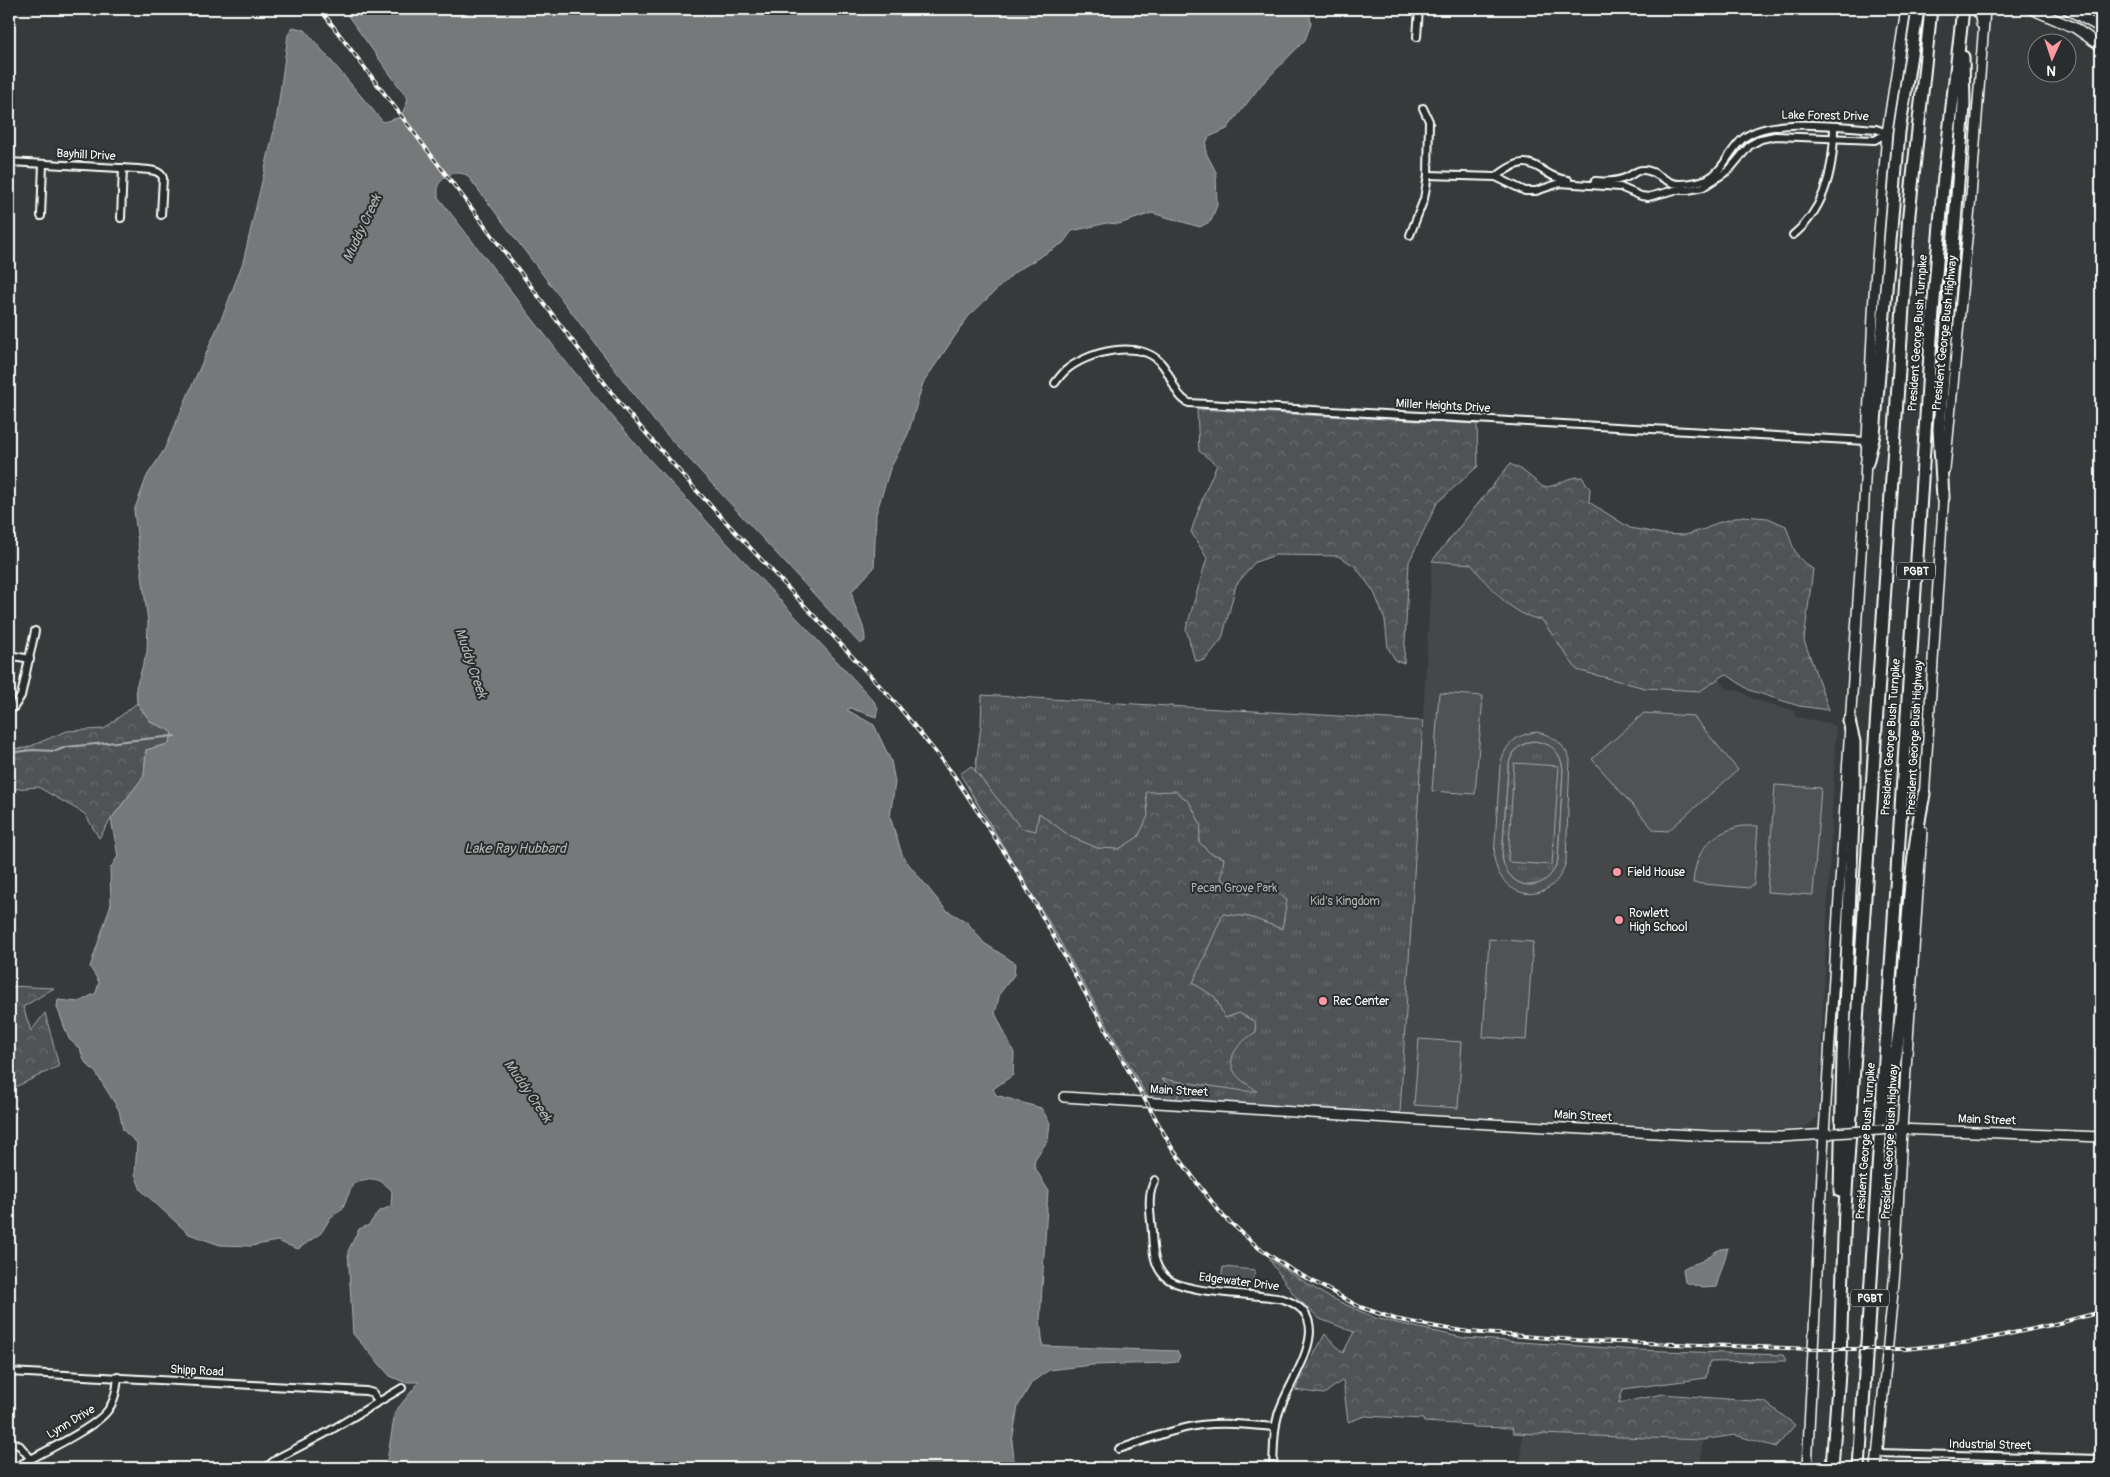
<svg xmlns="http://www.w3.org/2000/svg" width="2110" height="1477" font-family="Pangolin,sans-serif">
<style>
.built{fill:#444748}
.grass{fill:url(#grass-tufts);stroke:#a8a9aa}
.forest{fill:url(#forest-crowns);stroke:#a8a9aa}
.pitch{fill:#505354;stroke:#a8a9aa;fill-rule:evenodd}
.water{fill:#767879;stroke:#adaeaf}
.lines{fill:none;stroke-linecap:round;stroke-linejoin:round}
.stream{stroke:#adaeaf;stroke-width:2}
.street-casing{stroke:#fff;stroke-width:10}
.secondary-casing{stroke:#fff;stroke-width:12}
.highway-casing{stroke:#fff;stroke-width:15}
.street{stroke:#2a2d2e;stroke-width:6}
.secondary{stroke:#2a2d2e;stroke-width:9}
.highway{stroke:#2a2d2e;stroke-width:11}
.rail-casing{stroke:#fff;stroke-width:4}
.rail{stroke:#2a2d2e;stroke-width:2;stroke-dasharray:5.5;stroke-linecap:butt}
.secondary-bridge-casing{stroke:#fff;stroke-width:12;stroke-linecap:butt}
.secondary-bridge{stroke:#2a2d2e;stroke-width:9}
.poi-dot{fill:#ff9aa2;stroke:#2a2d2e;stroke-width:2}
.labels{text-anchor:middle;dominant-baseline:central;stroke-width:4;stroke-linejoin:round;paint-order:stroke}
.shield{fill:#2a2d2e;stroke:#bfc0c0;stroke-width:1}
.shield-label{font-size:11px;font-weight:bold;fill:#fff}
.street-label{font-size:12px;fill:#fff;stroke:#2a2d2e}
.poi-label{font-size:12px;fill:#fff;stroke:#2a2d2e;text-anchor:start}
.park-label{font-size:12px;fill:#b0b2b2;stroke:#2a2d2e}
.water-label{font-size:14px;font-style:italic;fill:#b4b5b5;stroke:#2a2d2e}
</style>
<defs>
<pattern id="grass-tufts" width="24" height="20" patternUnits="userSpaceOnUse" patternTransform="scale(1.25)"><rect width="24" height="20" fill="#505354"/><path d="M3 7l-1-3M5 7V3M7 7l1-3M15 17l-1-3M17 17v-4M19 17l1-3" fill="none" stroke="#6a6d6e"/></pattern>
<pattern id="forest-crowns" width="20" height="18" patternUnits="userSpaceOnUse" patternTransform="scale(1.25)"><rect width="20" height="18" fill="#505354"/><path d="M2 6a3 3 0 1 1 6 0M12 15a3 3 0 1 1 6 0" fill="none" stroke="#6a6d6e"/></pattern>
</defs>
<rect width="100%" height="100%" fill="#373a3b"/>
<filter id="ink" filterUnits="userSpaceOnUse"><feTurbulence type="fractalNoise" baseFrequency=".02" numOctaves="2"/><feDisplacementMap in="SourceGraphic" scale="10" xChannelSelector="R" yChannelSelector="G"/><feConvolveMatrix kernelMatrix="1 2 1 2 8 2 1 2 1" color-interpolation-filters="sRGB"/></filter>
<g filter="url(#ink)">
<g class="built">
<polygon points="1432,561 1471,564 1496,596 1531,618 1542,620 1577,670 1645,688 1700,691 1719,679 1727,689 1739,690 1753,699 1794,711 1796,717 1829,723 1836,727 1818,1117 1807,1126 1795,1129 1749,1132 1400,1113"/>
<polygon points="1522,1433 1702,1440 1701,1468 1520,1468"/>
<polygon points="1887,1460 2101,1465 2101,1468 1887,1468"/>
<polygon points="1362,1464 1440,1468 1362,1468"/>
</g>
<g class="grass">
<polygon points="982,695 1423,721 1400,1113 1149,1100 1052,927 972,795 981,726"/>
<path d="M1532 741C1551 742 1561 751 1563 770L1558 860C1548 895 1508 893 1502 857L1508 767C1511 752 1518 745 1532 741Z"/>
</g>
<g class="forest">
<polygon points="1197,409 1477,424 1478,466 1437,503 1409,562 1404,663 1396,661 1388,648 1385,620 1374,592 1355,566 1338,556 1276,555 1255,562 1236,585 1222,639 1205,660 1195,661 1186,629 1207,558 1191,532 1204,494 1217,465 1199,451"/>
<path d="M1510 464 1522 470 1543 487C1560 487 1565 476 1582 477L1590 489 1589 502 1630 528 1662 534 1685 535 1705 529 1717 523 1743 516 1768 518 1786 526C1793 546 1794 558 1813 569L1804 640 1829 710 1799 706 1749 690 1726 674 1700 691 1645 688 1577 670 1542 620C1511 615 1490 588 1471 564L1432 561Z"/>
<polygon points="137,703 151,722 171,731 172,736 168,744 146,750 144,776 111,819 99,838 85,814 38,787 15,789 13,763 9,764 9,749 26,748 67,731 104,729"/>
<path d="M971 766 1021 828 1036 831 1039 813 1071 837 1098 848 1119 849 1138 837 1148 816 1146 792 1176 791 1190 803 1201 825 1199 842 1210 853 1224 858 1221 879 1248 894 1263 882 1287 900 1282 929 1250 917 1223 914 1193 983 1215 997 1225 1018 1239 1013 1255 1022 1256 1032C1243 1040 1224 1055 1235 1073 1239 1080 1251 1086 1257 1091H1245L1161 1079 1180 1092 1174 1102 1149 1100 1052 927 960 774Z"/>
<polygon points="9,986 54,988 23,1007 31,1031 45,1013 59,1066 9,1090"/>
<polygon points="1269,1259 1325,1295 1375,1318 1464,1338 1636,1350 1783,1355 1786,1361 1709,1362 1706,1378 1623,1389 1619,1403 1663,1394 1765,1402 1795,1425 1776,1447 1735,1435 1702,1440 1513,1433 1512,1428 1472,1427 1472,1425 1424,1422 1423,1419 1365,1416 1348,1422 1343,1380 1324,1394 1295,1390 1325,1334 1343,1353 1354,1332 1320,1319 1295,1296"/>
</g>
<g class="pitch">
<polygon points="1439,693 1483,696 1475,794 1432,791"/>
<polygon points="1644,713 1693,716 1738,770 1668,831 1654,830 1592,759"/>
<path d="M1537 732C1554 736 1563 743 1570 759L1566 861C1555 906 1501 904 1494 857L1500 766C1504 745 1516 734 1537 732ZM1532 741C1550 742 1561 751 1563 770L1558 860C1548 895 1508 893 1502 857L1508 767C1511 752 1518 745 1532 741Z"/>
<polygon points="1514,763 1559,766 1552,865 1508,862"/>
<polygon points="1775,785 1821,788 1813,895 1767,892"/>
<path d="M1742 826H1758L1754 884 1749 888 1693 883C1696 850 1709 834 1742 826Z"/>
<polygon points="1489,939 1533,942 1526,1040 1483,1037"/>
<polygon points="1419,1039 1462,1042 1458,1108 1414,1105"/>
<polygon points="1223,1267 1255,1270 1253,1285 1221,1281"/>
</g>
<g class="water">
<path d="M343 9H1309L1311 24 1305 40 1261 85 1227 129 1209 137 1206 143V153L1216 172 1217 205 1211 221 1200 227 1152 213 1119 224 1107 223 1072 231 1063 243 1015 272 968 317 923 383 908 434 890 469 876 514 874 568 852 591C852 609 866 623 865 641L860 644 655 422 467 175C453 170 446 175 438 185V197L566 362 647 457 873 700 878 708 876 717 850 708 847 710 874 725 891 761 895 782 890 817 903 857 946 910 967 922 984 943 1015 963 1014 975 1000 993 995 1013 1014 1053 1013 1075 993 1089 996 1095 1041 1108 1050 1123 1048 1140 1035 1159 1034 1166 1048 1190 1040 1320 1043 1346 1177 1351 1180 1356 1177 1362 1167 1363 1092 1365 1049 1370 1032 1382 1018 1406 1012 1441 1015 1468H383L387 1461 395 1412 419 1382H404L390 1376 353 1334 348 1251 359 1229 369 1225 378 1212 391 1206 392 1191C379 1177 371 1176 353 1184L342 1209 331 1217 321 1233 298 1249 277 1241 251 1246 220 1245 189 1234 141 1190 135 1174 137 1143 123 1130 119 1110 96 1073 85 1062 80 1049 69 1039 57 1007 58 1000 79 1002 96 993 99 982 90 967 111 904 110 869 118 856 111 819 144 776 146 750 168 744 172 736 171 731 151 722 137 703 136 687 147 652 148 622 134 511 147 476 164 450 225 310 243 262 276 122 288 35 293 27 305 30 383 122 401 117 408 99Z"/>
<path d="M1728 1248 1716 1287 1703 1288 1685 1282 1683 1269C1690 1264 1696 1264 1702 1261 1713 1255 1714 1249 1728 1248Z"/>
</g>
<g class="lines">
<polyline class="stream" points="9,753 32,750 56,751 66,747 175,736"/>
<defs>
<g id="street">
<polyline points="1417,37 1419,9"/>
<path d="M9 162 138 169C147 170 160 169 163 178L161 215"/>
<polyline points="1428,175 1496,177 1525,191 1536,191 1560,183 1620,187 1641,196 1648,197 1675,190 1688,190 1703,187 1729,170 1750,145 1761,139 1775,136 1875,140 1887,133"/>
<path d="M1496 177C1535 145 1536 177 1568 180"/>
<path d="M1595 181C1606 182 1615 182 1625 178 1631 176 1636 170 1642 170 1654 169 1662 180 1673 183 1681 186 1699 182 1707 179 1724 171 1730 148 1745 137 1773 117 1842 127 1876 129L1887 133"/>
<polyline points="41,216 43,164"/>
<polyline points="121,218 123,168"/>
<polyline points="1410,235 1424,199 1428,175 1429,121 1423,108"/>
<path d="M1793 235C1826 209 1834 167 1834 127"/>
<path d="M1055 383C1058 379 1061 375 1065 371 1086 352 1140 338 1161 363 1173 376 1173 395 1189 403L1867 441"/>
<polyline points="9,655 30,659"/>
<polyline points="9,708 14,707 21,696 35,631"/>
<path d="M1155 1180C1146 1196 1151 1215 1152 1233 1153 1248 1153 1264 1164 1276 1183 1295 1255 1293 1283 1299 1342 1318 1287 1381 1278 1415 1273 1432 1274 1450 1273 1468"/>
<polyline points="9,1372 366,1391 373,1393 378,1402"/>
<polyline points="9,1440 20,1446 31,1459"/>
<path d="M1119 1449C1146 1440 1173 1429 1201 1425 1225 1422 1251 1425 1275 1427"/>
<polyline points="1877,1453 2101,1459"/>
<path d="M14 1468C35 1456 96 1428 108 1410 115 1401 117 1389 118 1377"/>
<polyline points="265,1468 278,1458 326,1433 402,1388"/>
</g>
<g id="secondary">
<polyline points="1975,9 1980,16 1981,24"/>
<polyline points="2031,9 2075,28 2101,46"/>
<polyline points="2067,9 2101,28"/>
<polyline points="1945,469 1971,197 1985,9"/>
<polyline points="1924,799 1944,492"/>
<polyline points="1064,1097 1435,1121 1711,1136 1780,1137 1830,1134"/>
<polyline points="1897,1129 2101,1137"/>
<polyline points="1807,1468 1824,1134 1863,522 1874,295 1887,133 1906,9"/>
<polyline points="1876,1468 1895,1271 1902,1129 1922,831"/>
</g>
<g id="highway">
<polyline points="1867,463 1874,435 1899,132 1918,9"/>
<polyline points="1943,498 1939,429 1964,105 1963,57"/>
<path d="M1889 1103C1893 1074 1898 1044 1901 1015 1907 941 1909 867 1924 794"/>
<polyline points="1840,1191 1843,1056 1854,795 1854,742 1849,721"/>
<polyline points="1832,1468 1840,1359 1845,1208 1909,214 1931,9"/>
<polyline points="1859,1468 1931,338 1943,186 1963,9"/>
</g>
</defs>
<use href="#street" class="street-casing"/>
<use href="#secondary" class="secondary-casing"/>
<use href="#highway" class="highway-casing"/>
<use href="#street" class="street"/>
<use href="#secondary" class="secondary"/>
<use href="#highway" class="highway"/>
<defs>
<polyline id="rail" points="320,9 622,406 696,490 895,702 953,774 1018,873 1172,1148 1200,1187 1224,1217 1259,1248 1290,1269 1360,1307 1395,1319 1437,1327 1469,1332 1589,1341 1813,1349 1905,1349 1971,1342 2051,1325 2101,1312"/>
</defs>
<use href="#rail" class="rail-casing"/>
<use href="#rail" class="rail"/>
<defs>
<polyline id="secondary-bridge" points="1834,1133 1893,1129"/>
</defs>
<use href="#secondary-bridge" class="secondary-bridge-casing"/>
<use href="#secondary-bridge" class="secondary-bridge"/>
</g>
</g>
<g class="poi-dot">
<circle cx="1617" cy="872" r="5"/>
<circle cx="1619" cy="920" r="5"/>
<circle cx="1323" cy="1001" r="5"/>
</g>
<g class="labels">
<g class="shield">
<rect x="1897" y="562.5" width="38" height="17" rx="4"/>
<rect x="1851" y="1289.5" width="38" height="17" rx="4"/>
</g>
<g class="shield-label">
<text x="1916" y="571">PGBT</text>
<text x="1870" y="1298">PGBT</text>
</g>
<g class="street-label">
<text transform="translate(1825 116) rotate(1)">Lake Forest Drive</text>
<text transform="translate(86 155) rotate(3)">Bayhill Drive</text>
<text transform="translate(1918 333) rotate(-86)">President George Bush Turnpike</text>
<text transform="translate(1945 333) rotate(-84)">President George Bush Highway</text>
<text transform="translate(1443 406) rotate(3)">Miller Heights Drive</text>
<text transform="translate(1891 737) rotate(-86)">President George Bush Turnpike</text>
<text transform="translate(1915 738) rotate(-87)">President George Bush Highway</text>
<text transform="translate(1179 1091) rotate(3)">Main Street</text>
<text transform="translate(1583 1116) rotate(3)">Main Street</text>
<text transform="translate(1987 1120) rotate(2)">Main Street</text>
<text transform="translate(1866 1141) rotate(-86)">President George Bush Turnpike</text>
<text transform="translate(1890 1142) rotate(-87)">President George Bush Highway</text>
<text transform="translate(1239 1282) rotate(7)">Edgewater Drive</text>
<text transform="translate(197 1371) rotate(3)">Shipp Road</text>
<text transform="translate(71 1422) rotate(-31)">Lynn Drive</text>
<text transform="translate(1990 1445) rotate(1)">Industrial Street</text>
</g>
<g class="poi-label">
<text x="1627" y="872">Field House</text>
<text x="1629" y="913">Rowlett<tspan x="1629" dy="14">High School</tspan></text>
<text x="1333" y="1001">Rec Center</text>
</g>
<g class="park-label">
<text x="1234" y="888">Pecan Grove Park</text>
<text x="1345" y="901">Kid's Kingdom</text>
</g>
<g class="water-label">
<text transform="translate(362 228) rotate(-65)">Muddy Creek</text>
<text transform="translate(471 663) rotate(71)">Muddy Creek</text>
<text x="515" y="848">Lake Ray Hubbard</text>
<text transform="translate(528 1091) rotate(55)">Muddy Creek</text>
</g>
</g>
<rect width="2110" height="1477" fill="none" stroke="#2a2d2e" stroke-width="30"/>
<rect x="15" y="15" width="2080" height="1447" fill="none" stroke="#fff" stroke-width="2" filter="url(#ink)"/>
<g transform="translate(2052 58) rotate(183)"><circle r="24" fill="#2a2d2e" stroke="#7f8182"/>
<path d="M0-4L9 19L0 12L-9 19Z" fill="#ff9aa2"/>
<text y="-8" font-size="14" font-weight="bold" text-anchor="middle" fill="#ffffff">N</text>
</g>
</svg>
